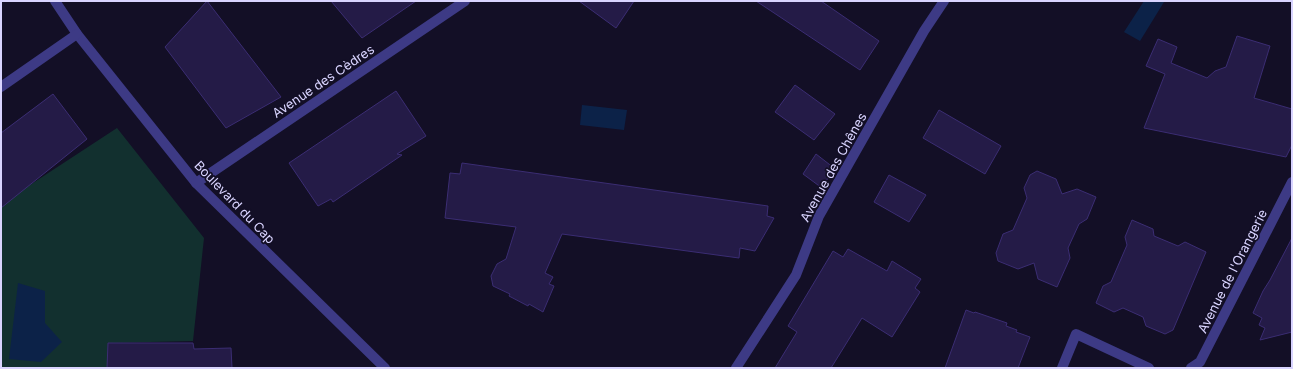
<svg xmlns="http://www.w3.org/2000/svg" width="1293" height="369" font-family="Inter,sans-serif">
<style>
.green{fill:#12302f}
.water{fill:#0c2248}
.building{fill:#241b47;stroke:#3b2d73}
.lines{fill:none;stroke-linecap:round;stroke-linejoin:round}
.minor{stroke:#3d3a85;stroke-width:10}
.labels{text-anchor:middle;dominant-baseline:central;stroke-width:3.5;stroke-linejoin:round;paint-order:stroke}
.street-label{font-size:13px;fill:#d9d4ff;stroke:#130f26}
</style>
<rect width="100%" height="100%" fill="#130f26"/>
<polygon class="green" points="117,128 204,238 193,341 108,343 108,366 104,368 1,368 1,206 7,200"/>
<g class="water">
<polygon points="1144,1 1164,2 1140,41 1124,32"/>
<polygon points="582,105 627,110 624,130 580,125"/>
<polygon points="18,283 45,291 45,323 62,342 41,362 9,359"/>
</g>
<g class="building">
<polygon points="207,1 281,97 226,128 165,47"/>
<polygon points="331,1 416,1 362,38"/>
<polygon points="579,1 634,1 616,28"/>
<polygon points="756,1 821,1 879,41 860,70"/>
<polygon points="1237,36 1270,46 1254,98 1292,109 1292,145 1286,157 1144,128 1165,74 1146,66 1158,39 1177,47 1171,63 1207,78 1215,71 1226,67"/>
<polygon points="795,85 835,114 814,140 775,112"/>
<polygon points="396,91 426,136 397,154 402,155 333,202 331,199 318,206 289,163"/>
<polygon points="53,94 87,139 1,208 1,133"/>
<polygon points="939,110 1001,146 985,174 923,138"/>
<polygon points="816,154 834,168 822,188 803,174"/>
<polygon points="462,163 768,206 767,216 774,218 755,251 740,248 739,258 562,234 545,273 553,277 549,284 554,286 543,312 529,304 528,306 509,296 510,294 493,286 491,276 497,264 506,259 516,227 445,218 450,173 460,174"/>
<polygon points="1037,171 1056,179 1062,194 1077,189 1096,197 1087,219 1079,224 1068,248 1070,258 1057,287 1038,279 1034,263 1018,269 998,261 996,253 1003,234 1013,230 1027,198 1024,188 1030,175"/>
<polygon points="889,175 926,195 909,222 874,202"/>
<polygon points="1132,220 1153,229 1154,236 1178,246 1185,242 1206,252 1173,330 1165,334 1146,326 1143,317 1123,308 1114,312 1096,303 1103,286 1111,282 1127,245 1125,237"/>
<polygon points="1292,238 1292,332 1260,340 1265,328 1259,325 1262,318 1253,313 1263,291 1270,280"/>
<polygon points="848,249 887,271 892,261 921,279 915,288 920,292 892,337 862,318 831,368 775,368 797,332 788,326 833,251 843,257"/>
<polygon points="966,310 974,313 975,312 1007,323 1006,326 1017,330 1016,332 1030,337 1018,368 945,368"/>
<polygon points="108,343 193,343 194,349 231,348 232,368 107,368"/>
</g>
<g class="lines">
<g class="minor">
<polyline points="55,1 77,34 196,183 385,368"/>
<polyline points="1,87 77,34"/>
<polyline points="196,183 465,1"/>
<polyline points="736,368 796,275 819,216 924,31 944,1"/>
<polyline points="1062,368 1076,334 1149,368"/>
<polyline points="1191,368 1200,362 1292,182"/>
</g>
</g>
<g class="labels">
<g class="street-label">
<text transform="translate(323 81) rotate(-34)">Avenue des Cèdres</text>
<text transform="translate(833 167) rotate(-61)">Avenue des Chênes</text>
<text transform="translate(235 202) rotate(46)">Boulevard du Cap</text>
<text transform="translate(1232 271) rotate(-63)">Avenue de l'Orangerie</text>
</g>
</g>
<rect width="1293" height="369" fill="none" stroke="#d9d4ff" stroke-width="4"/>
</svg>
